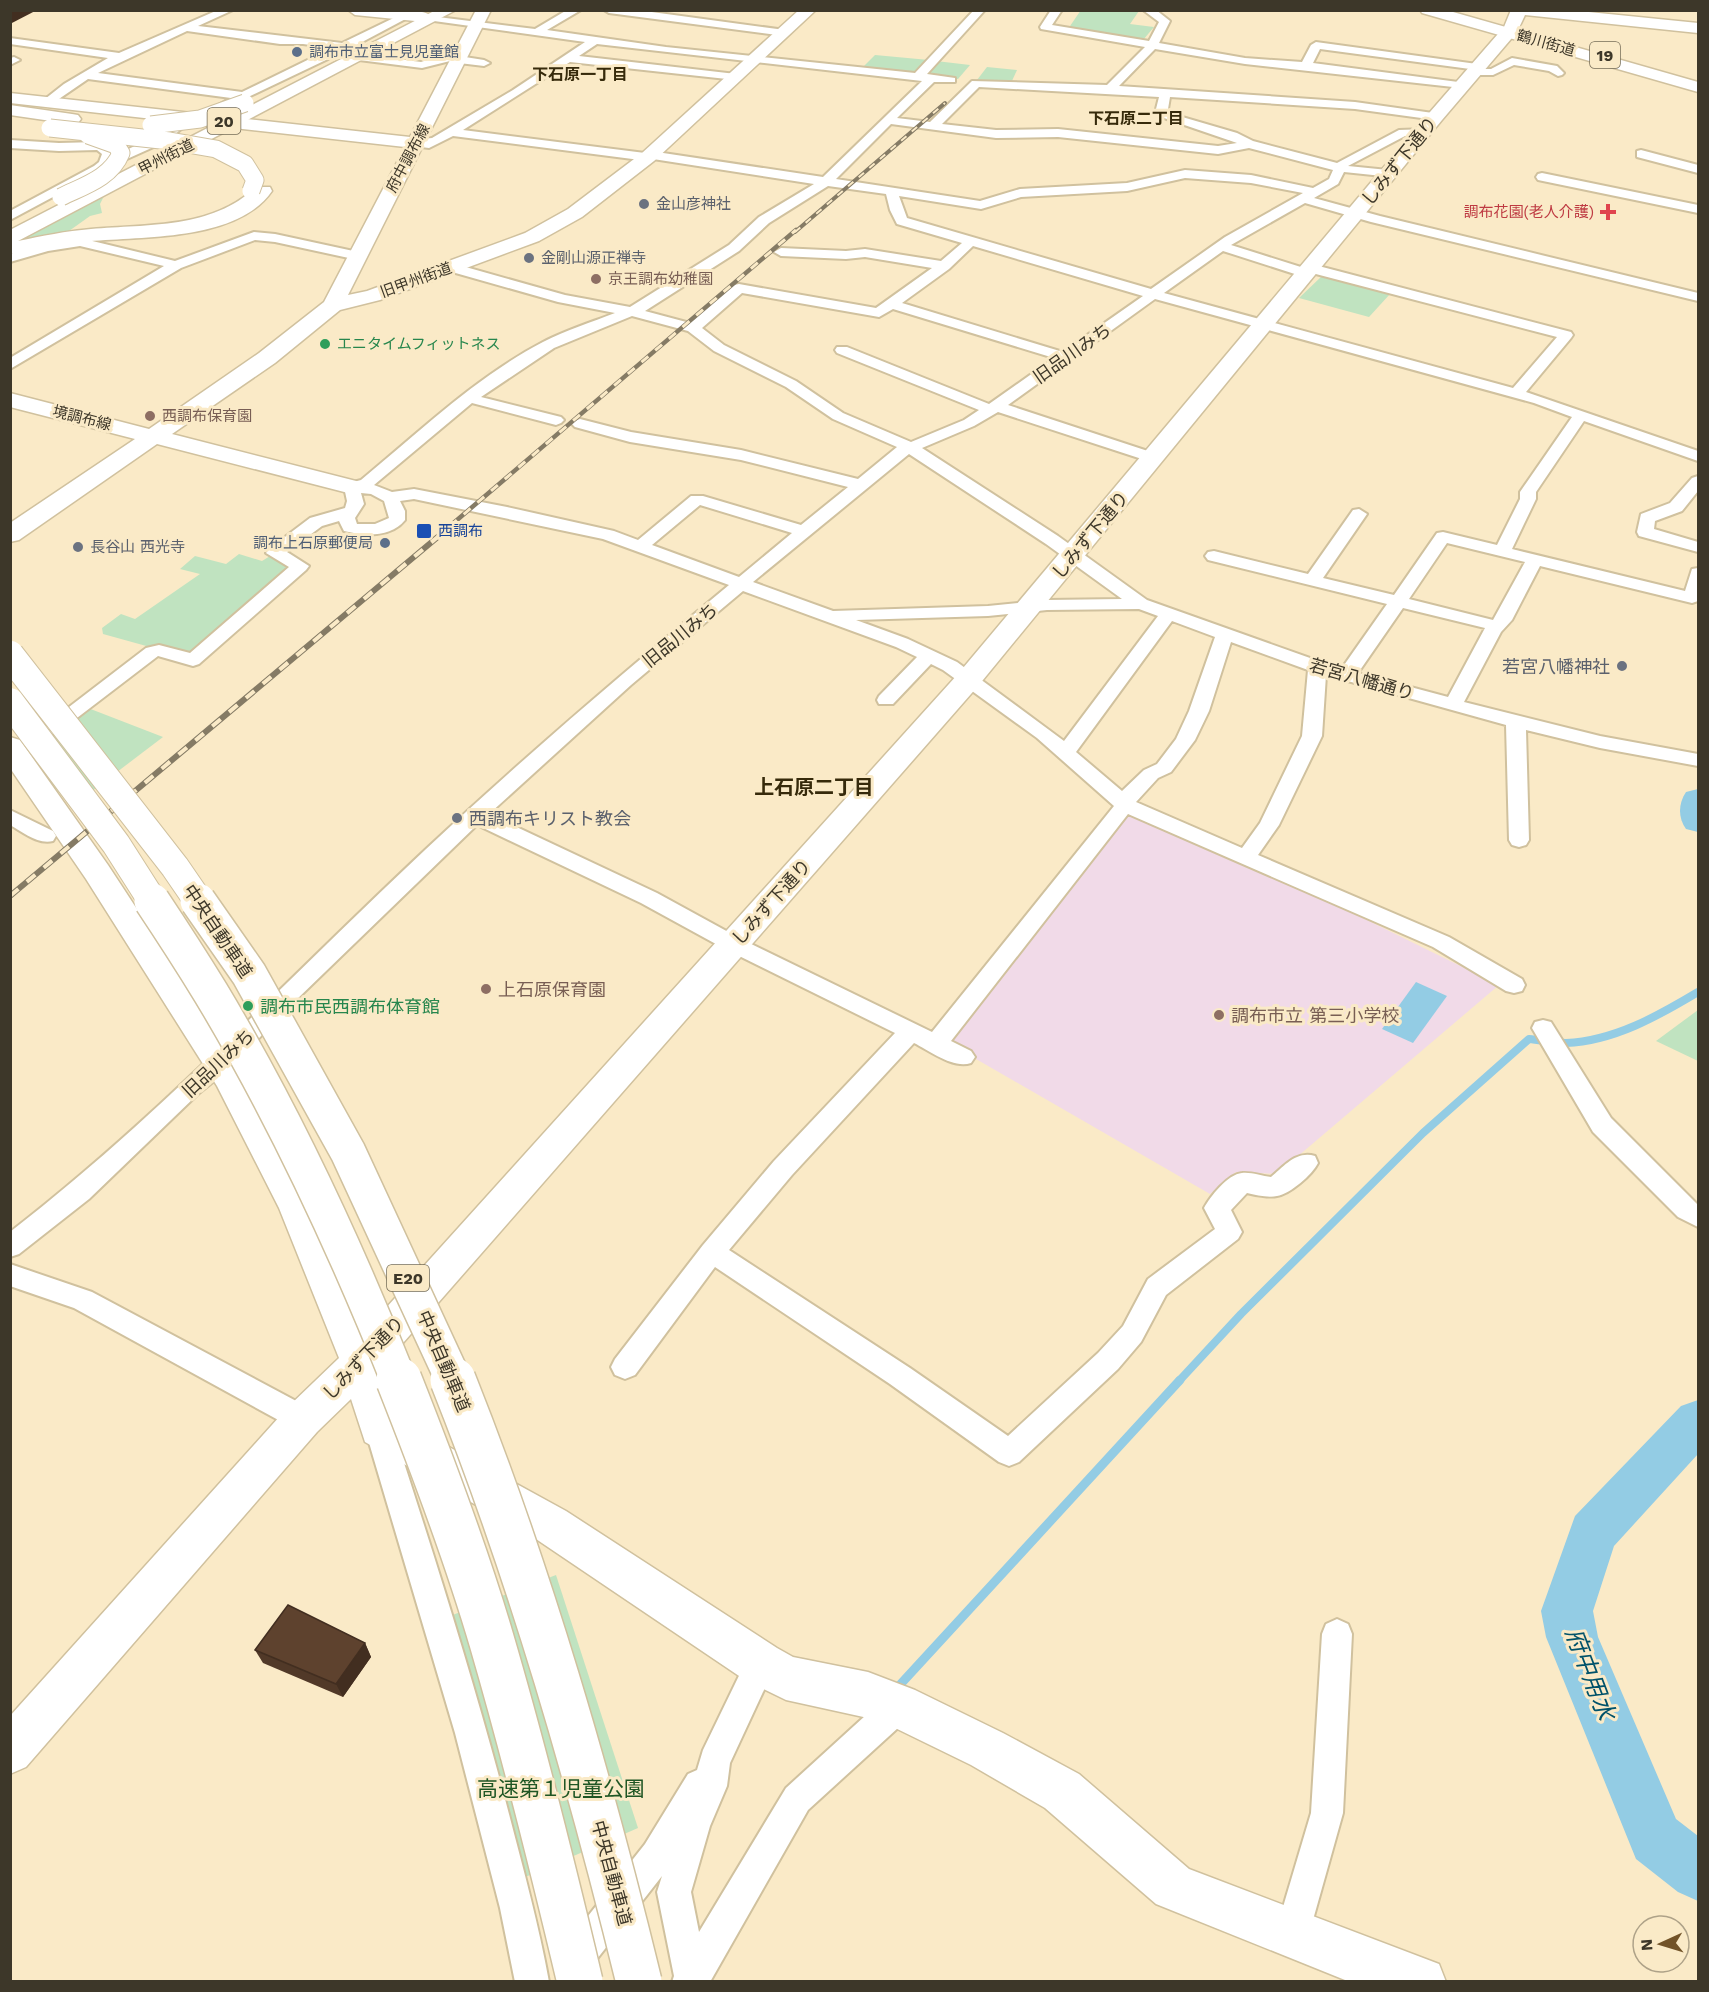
<svg xmlns="http://www.w3.org/2000/svg" width="1709" height="1992" font-family="'Work Sans','Noto Sans JP',sans-serif">
<style>
.education{fill:#f1dae8}
.green{fill:#c0e3c0}
.water{fill:#93cce4}
.lines{fill:none;stroke-linecap:round;stroke-linejoin:round}
.stream-far1{stroke:#93cce4;stroke-width:8}
.stream{stroke:#93cce4;stroke-width:9}
.river{fill:#93cce4;fill-rule:evenodd}
.street-casing{stroke:#d0c19e;stroke-width:4}
.secondary-casing{stroke:#d0c19e;stroke-width:3}
.primary-casing{stroke:#d0c19e;stroke-width:3}
.highway-casing{stroke:#d0c19e;stroke-width:3}
.street{fill:#fff;fill-rule:evenodd}
.secondary{fill:#fff;fill-rule:evenodd}
.primary{fill:#fff;fill-rule:evenodd}
.highway{fill:#fff;fill-rule:evenodd}
.rail-far2-casing{stroke:#857b65;stroke-width:4}
.rail-far1-casing{stroke:#857b65;stroke-width:4.5}
.rail-casing{stroke:#857b65;stroke-width:6}
.rail-far2{stroke:#faeac7;stroke-width:2;stroke-dasharray:7;stroke-linecap:butt}
.rail-far1{stroke:#faeac7;stroke-width:3;stroke-dasharray:9;stroke-linecap:butt}
.rail{stroke:#faeac7;stroke-width:4;stroke-dasharray:11;stroke-linecap:butt}
.highway-bridge-far3-casing{stroke:#d0c19e;stroke-width:19;stroke-linecap:butt}
.highway-bridge-far2-casing{stroke:#d0c19e;stroke-width:30;stroke-linecap:butt}
.highway-bridge-far1-casing{stroke:#d0c19e;stroke-width:38;stroke-linecap:butt}
.highway-bridge-casing{stroke:#d0c19e;stroke-width:48;stroke-linecap:butt}
.highway-bridge-far3{stroke:#fff;stroke-width:17}
.highway-bridge-far2{stroke:#fff;stroke-width:28}
.highway-bridge-far1{stroke:#fff;stroke-width:35}
.highway-bridge{stroke:#fff;stroke-width:45}
.wall{fill:#513928}
.shaded-wall{fill:#422e20}
.building{fill:#5e422e;stroke:#422e20;stroke-width:1.5}
.service-dot{fill:#5c6f8a;stroke:#faeac7;stroke-width:2}
.worship-dot{fill:#6b7280;stroke:#faeac7;stroke-width:2}
.health-dot{fill:#e0444e;stroke:#faeac7;stroke-width:2}
.education-dot{fill:#8d6e63;stroke:#faeac7;stroke-width:2}
.leisure-dot{fill:#2e9e5b;stroke:#faeac7;stroke-width:2}
.transit-dot{fill:#1a4fb4;stroke:#faeac7;stroke-width:2}
.labels{text-anchor:middle;dominant-baseline:central;stroke-width:6;stroke-linejoin:round;paint-order:stroke}
.far-street-label{font-size:15px;fill:#3d3729;stroke:#faeac7}
.far-service-label{font-size:15px;fill:#4e5e75;stroke:#faeac7;text-anchor:start}
.far-worship-label{font-size:15px;fill:#5b616d;stroke:#faeac7;text-anchor:start}
.far-health-label{font-size:15px;fill:#be3a42;stroke:#faeac7;text-anchor:end}
.far-education-label{font-size:15px;fill:#785e54;stroke:#faeac7;text-anchor:start}
.far-leisure-label{font-size:15px;fill:#27864d;stroke:#faeac7;text-anchor:start}
.far-transit-label{font-size:15px;fill:#164399;stroke:#faeac7;text-anchor:start}
.shield{fill:#faeac7;stroke:#766d58;stroke-width:1.5}
.shield-label{font-size:16px;font-weight:bold;fill:#3d3729}
.far-neighbourhood-label{font-size:16px;font-weight:bold;fill:#362a0b;stroke:#faeac7}
.street-label{font-size:18px;fill:#3d3729;stroke:#faeac7}
.worship-label{font-size:18px;fill:#5b616d;stroke:#faeac7;text-anchor:end}
.education-label{font-size:18px;fill:#785e54;stroke:#faeac7;text-anchor:start}
.leisure-label{font-size:18px;fill:#27864d;stroke:#faeac7;text-anchor:start}
.neighbourhood-label{font-size:20px;font-weight:bold;fill:#362a0b;stroke:#faeac7}
.near-park-label{font-size:21px;fill:#1f5624;stroke:#faeac7}
.near-water-label{font-size:24px;font-style:italic;fill:#00526a;stroke:#faeac7}
</style>
<rect width="100%" height="100%" fill="#faeac7"/>
<polygon class="education" points="1128,814 1308,891 1499,985 1277,1174 1236,1172 1210,1194 950,1044"/>
<g class="green">
<polygon points="1081,10 1139,11 1130,24 1154,27 1143,40 1068,29"/>
<polygon points="875,55 929,60 916,75 861,69"/>
<polygon points="936,61 970,65 958,79 925,76"/>
<polygon points="987,67 1017,70 1011,83 977,80"/>
<polygon points="104,196 100,204 102,213 90,216 62,236 11,245"/>
<polygon points="1322,276 1390,294 1369,317 1299,298"/>
<polygon points="275,553 296,564 186,657 103,634 102,628 121,614 135,619 200,574 180,569 195,556 226,564 239,554 262,561"/>
<polygon points="88,708 163,737 71,807 29,756"/>
<polygon points="1698,1010 1698,1061 1656,1041"/>
<polygon points="556,1575 638,1828 523,1878 450,1616"/>
</g>
<polygon class="water" points="1416,982 1447,996 1413,1043 1382,1029"/>
<g class="lines">
<path class="stream-far1" d="M1179 1381 1241 1314 1423 1133 1529 1039C1541 1040 1554 1043 1566 1043 1614 1041 1658 1016 1698 992"/>
<polyline class="stream" points="897,1688 1180,1380"/>
<g class="river">
<path d="M1698 789V832L1686 829C1678 818 1678 804 1686 792Z"/>
<polygon points="1698,1400 1698,1454 1614,1546 1593,1611 1598,1637 1676,1819 1698,1836 1698,1901 1678,1892 1636,1859 1546,1637 1541,1611 1575,1516 1681,1406"/>
</g>
<defs>
<g id="street">
<path d="M218 10H233L198 26 342 43 404 13 413 15 349 49 219 111 213 108 231 98 88 79 53 103H45V99L64 84 108 58 10 44V38L119 53ZM187 31 280 44H303L332 48 242 92 98 73Z"/>
<path d="M567 10H581L547 30 666 47 915 73 974 10H985L927 74 955 78V82H934L897 118 930 122 972 81 1107 85 1145 47 1041 29 1040 27 1051 10H1062L1052 25 1149 41 1159 22 1143 10H1156L1170 21 1159 43 1245 58 1302 62 1311 45 1316 42 1477 64 1481 65V69H1491L1512 58 1557 66 1564 73 1562 75 1558 76 1549 71 1514 65 1493 75H1473L1467 72 1470 69 1320 49 1313 63 1466 83 1468 85 1462 88 1245 64 1155 49 1119 86 1355 102 1440 114V118L1436 120 1355 109 1170 97 1168 109 1172 114 1237 133 1253 141 1337 163 1399 130 1427 129V135L1405 136 1348 166 1388 170 1394 174 1392 177 1344 172 1338 184 1314 198 1380 216 1698 293V301L1371 222 1305 203 1231 245 1304 268 1311 264 1571 332 1573 335 1571 338 1526 392 1698 451V461L1584 421 1536 492V499L1512 549 1685 591 1692 569 1698 568V601L1692 603 1540 566 1512 620 1501 632 1464 702 1600 736 1698 754V766L1600 748 1526 730 1529 840 1526 845 1519 847 1512 845 1509 840 1506 725 1326 675 1322 736 1279 825 1258 855 1449 937 1522 979 1525 985 1522 991 1514 993 1506 991 1433 947 1128 814 951 1041 971 1051 975 1057 971 1063C953 1069 930 1051 914 1043L792 1175 729 1250 910 1368 1008 1436 1098 1353 1123 1326 1148 1279 1215 1229 1204 1208C1210 1197 1228 1174 1242 1173 1251 1172 1262 1176 1271 1177 1284 1166 1297 1150 1315 1156L1318 1163C1312 1175 1290 1194 1277 1196 1268 1198 1256 1195 1247 1193L1231 1210 1242 1232 1238 1239 1166 1295 1141 1342 1118 1369 1019 1462 1009 1466 999 1462 890 1384 715 1267 635 1375 625 1379 615 1375 611 1367 615 1359 703 1245 774 1161 895 1033 725 949 641 903 477 825 294 1002 229 1069 198 1094 89 1199 19 1254 10 1257V1232C159 1117 287 979 425 850 523 758 625 671 729 585L603 539 414 499 400 501 405 511V520C391 538 364 536 344 531L339 521 322 526 287 552 309 566 306 570 199 664 193 666 158 656 56 734H42L39 730 146 648 159 645 190 653 289 567 266 553 269 549 310 518 345 508 347 501 344 487 346 484 361 480C419 432 476 377 543 342 566 330 592 322 615 313L558 302 445 270 443 267 445 264H455L565 295 630 307 729 245 759 217 814 184 653 159 648 161 453 136 429 148 413 146V140L432 138 513 90 585 42 434 21 430 20V16L535 29ZM597 44 922 81 823 177 650 151 645 153 463 130 570 62 736 80 742 77 736 74 579 56ZM979 87 1159 97 1156 109 1164 118 1237 143 1218 146 1058 129 996 130 942 124ZM891 124 996 138 1058 137 1218 154 1249 148 1333 170 1329 179 1313 188 1251 175 1185 170 1127 183 1020 189 980 201 836 179ZM1185 178 1251 183 1303 193 1225 237 1151 289 907 218 899 196 981 209 1021 197 1127 191ZM828 186 886 194 890 210 897 224 962 243 941 261 865 249 846 251 781 248 774 252 781 256 846 259 865 257 932 268 876 308 739 284 734 285 690 323 645 311 739 251 769 223ZM973 246 1143 296 1063 352 902 303 949 269ZM1223 251 1301 276H1311L1312 273 1557 337 1513 388 1164 293ZM742 293 879 317 893 309 1054 358 989 404 847 347H837L835 350 837 353 979 410 964 420 911 442 843 413 796 381 724 345 702 328ZM1155 299 1534 403 1572 417 1520 492V499L1497 545 1443 532 1437 533 1394 595 1323 578 1367 514 1359 509 1353 510 1308 574 1214 551 1208 552 1205 556 1208 560 1387 604 1342 668 1324 663 1147 600 1058 536 922 448 974 426 998 412 1148 461H1160L1162 458 1160 455 1008 405ZM632 316 688 331 714 351 786 387 833 419 897 447 858 479 741 450 631 432 580 419 575 421 572 424 575 427 630 442 741 460 848 487 801 525 703 496H691L638 540 614 531 507 507 414 489 392 492 374 485 472 403 556 425 561 423 564 420 561 417 481 397 554 348ZM909 454 1046 544 1122 599 1047 600 988 606 833 611 753 582ZM361 493 371 494 384 501 389 518 375 524H357L355 518 364 504ZM700 505 792 533 739 577 652 545ZM1447 543 1525 562 1493 620 1409 599ZM743 591 896 647 917 657 879 696 877 700 879 704H893L931 664 943 670 1037 738 1114 806 932 1032 741 939 657 893 489 814 631 685ZM1403 608 1485 628 1448 697 1358 673ZM1139 609 1158 616 1064 741 957 662 908 639 856 620 988 616 1047 610ZM1172 621 1215 637 1189 711 1176 739 1157 764 1144 770 1122 791 1076 752ZM1231 642 1308 670 1302 736 1260 823 1242 848 1136 802 1158 778 1171 772 1195 740 1209 711Z"/>
<polygon points="604,10 637,10 785,30 790,33 785,36 609,13"/>
<polygon points="461,53 465,54 465,57 484,60 490,63 484,66 459,63 454,60 422,68 359,60 354,57 359,54 421,62 445,54"/>
<polygon points="14,57 20,60 10,65 10,58"/>
<polygon points="189,113 193,115 193,119 167,141 107,168 10,220 10,211 94,166 99,162 102,154 97,150 59,151 10,148 10,140 59,143 98,142 111,146 113,156 159,135"/>
<polygon points="1641,150 1698,165 1698,173 1637,157 1637,151"/>
<polygon points="1542,173 1698,205 1698,213 1538,180 1536,177 1538,174"/>
<polygon points="254,232 275,234 358,252 365,256 358,260 275,242 255,240 181,268 10,369 10,358 164,266 80,246 48,251 10,262 10,254 46,243 80,238 175,261"/>
<polygon points="1698,476 1698,491 1682,511 1655,521 1654,529 1698,542 1698,552 1639,536 1637,532 1641,514 1670,503 1692,478"/>
<path d="M10 810 53 831 56 836 53 841C38 845 23 832 10 825Z"/>
<polygon points="1543,1020 1551,1022 1611,1118 1698,1205 1698,1227 1678,1217 1593,1132 1532,1028 1535,1022"/>
<polygon points="10,1264 92,1292 313,1410 317,1419 313,1428 303,1431 293,1428 74,1308 10,1286"/>
<path d="M379 1417 389 1420 393 1429C435 1558 476 1687 510 1818 524 1872 539 1926 549 1982H515L500 1908 455 1733 365 1429 369 1420Z"/>
<polygon points="1337,1619 1348,1624 1352,1634 1343,1813 1309,1934 1304,1946 1292,1951 1280,1946 1275,1934 1311,1813 1322,1634 1326,1624"/>
<polygon points="761,1649 772,1653 776,1664 730,1763 727,1786 710,1826 691,1892 699,1932 786,1788 888,1695 899,1690 910,1695 915,1706 910,1717 808,1810 710,1982 672,1982 674,1976 657,1892 662,1876 586,1973 574,1978 562,1973 557,1961 562,1949 645,1844 688,1774 697,1770 703,1750 750,1653"/>
</g>
<g id="secondary">
<path d="M348 10C365 10 423 6 433 17L425 22 355 15Z"/>
<polygon points="476,10 491,10 348,295 367,291 525,233 568,209 642,153 799,10 816,10 654,161 582,217 539,241 380,300 340,310 275,363 172,434 360,482 364,487 360,492 352,494 157,444 19,540 10,542 10,523 135,439 10,407 10,393 149,429 259,353 324,302 405,147 10,103 10,93 410,137"/>
<polygon points="1511,10 1569,10 1698,23 1698,33 1525,15 1517,32 1442,120 978,686 382,1367 396,1418 566,1511 777,1648 793,1657 868,1672 915,1690 1003,1733 1079,1774 1189,1869 1439,1964 1446,1982 1350,1982 1156,1904 1045,1808 971,1765 889,1725 868,1718 786,1700 745,1680 536,1539 365,1442 351,1399 317,1432 26,1767 10,1774 10,1716 289,1406 339,1358 279,1208 217,1086 86,879 10,768 10,737 20,740 108,865 243,1071 315,1208 367,1329 958,674 1430,112 1504,27"/>
</g>
<polygon id="primary" points="1420,10 1446,10 1698,82 1698,92 1422,13"/>
<g id="highway">
<path d="M436 10H456L18 241C42 236 66 231 91 229 148 224 212 229 256 187H270L272 191C235 245 131 235 74 243 59 245 22 256 10 253V230Z"/>
<polygon points="10,105 72,114 78,115 81,119 78,123 72,124 10,115"/>
</g>
</defs>
<use href="#street" class="street-casing"/>
<use href="#secondary" class="secondary-casing"/>
<use href="#primary" class="primary-casing"/>
<use href="#highway" class="highway-casing"/>
<use href="#street" class="street"/>
<use href="#secondary" class="secondary"/>
<use href="#primary" class="primary"/>
<use href="#highway" class="highway"/>
<defs>
<polyline id="rail-far2" points="795,232 945,103"/>
<polyline id="rail-far1" points="450,526 796,230"/>
<polyline id="rail" points="10,896 452,525"/>
</defs>
<use href="#rail-far2" class="rail-far2-casing"/>
<use href="#rail-far1" class="rail-far1-casing"/>
<use href="#rail" class="rail-casing"/>
<use href="#rail-far2" class="rail-far2"/>
<use href="#rail-far1" class="rail-far1"/>
<use href="#rail" class="rail"/>
<defs>
<g id="highway-bridge-far3">
<polyline points="151,125 200,119 245,103"/>
<polyline points="50,128 170,141 216,149 245,164 255,180 251,191"/>
<path d="M61 197C83 186 111 178 121 153L116 145 88 135"/>
</g>
<g id="highway-bridge-far2">
<polyline points="10,655 175,867 199,902"/>
<polyline points="10,702 116,844 153,902"/>
</g>
<g id="highway-bridge-far1">
<path d="M152 901C172 931 192 962 211 993 285 1116 346 1248 399 1381"/>
<polyline points="198,901 249,974 348,1152 454,1381"/>
</g>
<g id="highway-bridge">
<path d="M399 1380C433 1466 466 1553 492 1642 525 1755 553 1868 580 1982"/>
<path d="M453 1380C531 1576 589 1778 639 1982"/>
</g>
</defs>
<use href="#highway-bridge-far3" class="highway-bridge-far3-casing"/>
<use href="#highway-bridge-far2" class="highway-bridge-far2-casing"/>
<use href="#highway-bridge-far1" class="highway-bridge-far1-casing"/>
<use href="#highway-bridge" class="highway-bridge-casing"/>
<use href="#highway-bridge-far3" class="highway-bridge-far3"/>
<use href="#highway-bridge-far2" class="highway-bridge-far2"/>
<use href="#highway-bridge-far1" class="highway-bridge-far1"/>
<use href="#highway-bridge" class="highway-bridge"/>
</g>
<polygon class="wall" points="365,1643 371,1657 343,1697 263,1663 255,1650"/>
<g class="shaded-wall">
<polygon points="12,10 37,10 10,24 10,11"/>
<polygon points="365,1643 371,1657 343,1697 336,1684"/>
</g>
<polygon class="building" points="288,1605 365,1643 336,1684 255,1650"/>
<g class="service-dot">
<circle cx="297" cy="52" r="6"/>
<circle cx="385" cy="543" r="6"/>
</g>
<g class="worship-dot">
<circle cx="644" cy="204" r="6"/>
<circle cx="529" cy="258" r="6"/>
<circle cx="78" cy="547" r="6"/>
<circle cx="1622" cy="666" r="6"/>
<circle cx="457" cy="818" r="6"/>
</g>
<path class="health-dot" d="M1605 203h6v6h6v6h-6v6h-6v-6h-6v-6h6z"/>
<g class="education-dot">
<circle cx="596" cy="279" r="6"/>
<circle cx="150" cy="416" r="6"/>
<circle cx="486" cy="989" r="6"/>
<circle cx="1219" cy="1015" r="6"/>
</g>
<g class="leisure-dot">
<circle cx="325" cy="344" r="6"/>
<circle cx="248" cy="1006" r="6"/>
</g>
<rect class="transit-dot" x="416" y="523" width="16" height="16" rx="3"/>
<g class="labels">
<g class="far-street-label">
<text transform="translate(1546 43) rotate(16)">鶴川街道</text>
<text transform="translate(166 157) rotate(-27)">甲州街道</text>
<text transform="translate(408 158) rotate(-62)">府中調布線</text>
<text transform="translate(416 280) rotate(-20)">旧甲州街道</text>
<text transform="translate(82 418) rotate(14)">境調布線</text>
</g>
<g class="far-service-label">
<text x="309" y="52">調布市立富士見児童館</text>
<text x="373" y="543" text-anchor="end">調布上石原郵便局</text>
</g>
<g class="far-worship-label">
<text x="656" y="204">金山彦神社</text>
<text x="541" y="258">金剛山源正禅寺</text>
<text x="90" y="547">長谷山 西光寺</text>
</g>
<g class="far-health-label">
<text x="1594" y="212">調布花園(老人介護)</text>
</g>
<g class="far-education-label">
<text x="608" y="279">京王調布幼稚園</text>
<text x="162" y="416">西調布保育園</text>
</g>
<g class="far-leisure-label">
<text x="337" y="344">エニタイムフィットネス</text>
</g>
<g class="far-transit-label">
<text x="438" y="531">西調布</text>
</g>
<g class="shield">
<rect x="1590" y="42" width="30" height="26" rx="4.5"/>
<rect x="207.5" y="108" width="33" height="26" rx="4.5"/>
<rect x="387" y="1265" width="42" height="26" rx="4.5"/>
</g>
<g class="shield-label">
<text x="1605" y="55">19</text>
<text x="224" y="121">20</text>
<text x="408" y="1278">E20</text>
</g>
<g class="far-neighbourhood-label">
<text x="580" y="74">下石原一丁目</text>
<text x="1136" y="118">下石原二丁目</text>
</g>
<g class="street-label">
<text transform="translate(1399 161) rotate(-51)">しみず下通り</text>
<text transform="translate(1072 353) rotate(-35)">旧品川みち</text>
<text transform="translate(1090 535) rotate(-50)">しみず下通り</text>
<text transform="translate(680 635) rotate(-39)">旧品川みち</text>
<text transform="translate(1362 679) rotate(16)">若宮八幡通り</text>
<text transform="translate(771 902) rotate(-48)">しみず下通り</text>
<text transform="translate(218 931) rotate(56)">中央自動車道</text>
<text transform="translate(218 1063) rotate(-43)">旧品川みち</text>
<text transform="translate(363 1358) rotate(-46)">しみず下通り</text>
<text transform="translate(444 1361) rotate(67)">中央自動車道</text>
<text transform="translate(612 1873) rotate(75)">中央自動車道</text>
</g>
<g class="worship-label">
<text x="1610" y="666">若宮八幡神社</text>
<text x="469" y="818" text-anchor="start">西調布キリスト教会</text>
</g>
<g class="education-label">
<text x="498" y="989">上石原保育園</text>
<text x="1231" y="1015">調布市立 第三小学校</text>
</g>
<g class="leisure-label">
<text x="260" y="1006">調布市民西調布体育館</text>
</g>
<g class="neighbourhood-label">
<text x="814" y="787">上石原二丁目</text>
</g>
<g class="near-park-label">
<text x="561" y="1788">高速第１児童公園</text>
</g>
<g class="near-water-label">
<text transform="translate(1590 1674) rotate(69)">府中用水</text>
</g>
</g>
<rect width="1709" height="1992" fill="none" stroke="#3d3729" stroke-width="24"/>
<g transform="translate(1661 1944) rotate(266)"><circle r="28" fill="#faeac7" stroke="#aea288" stroke-width="1.5"/>
<path d="M0-4.5L10 22L0 15L-10 22Z" fill="#725328"/>
<text y="-9" font-size="16" font-weight="bold" text-anchor="middle" fill="#3d3729">N</text>
</g>
</svg>
